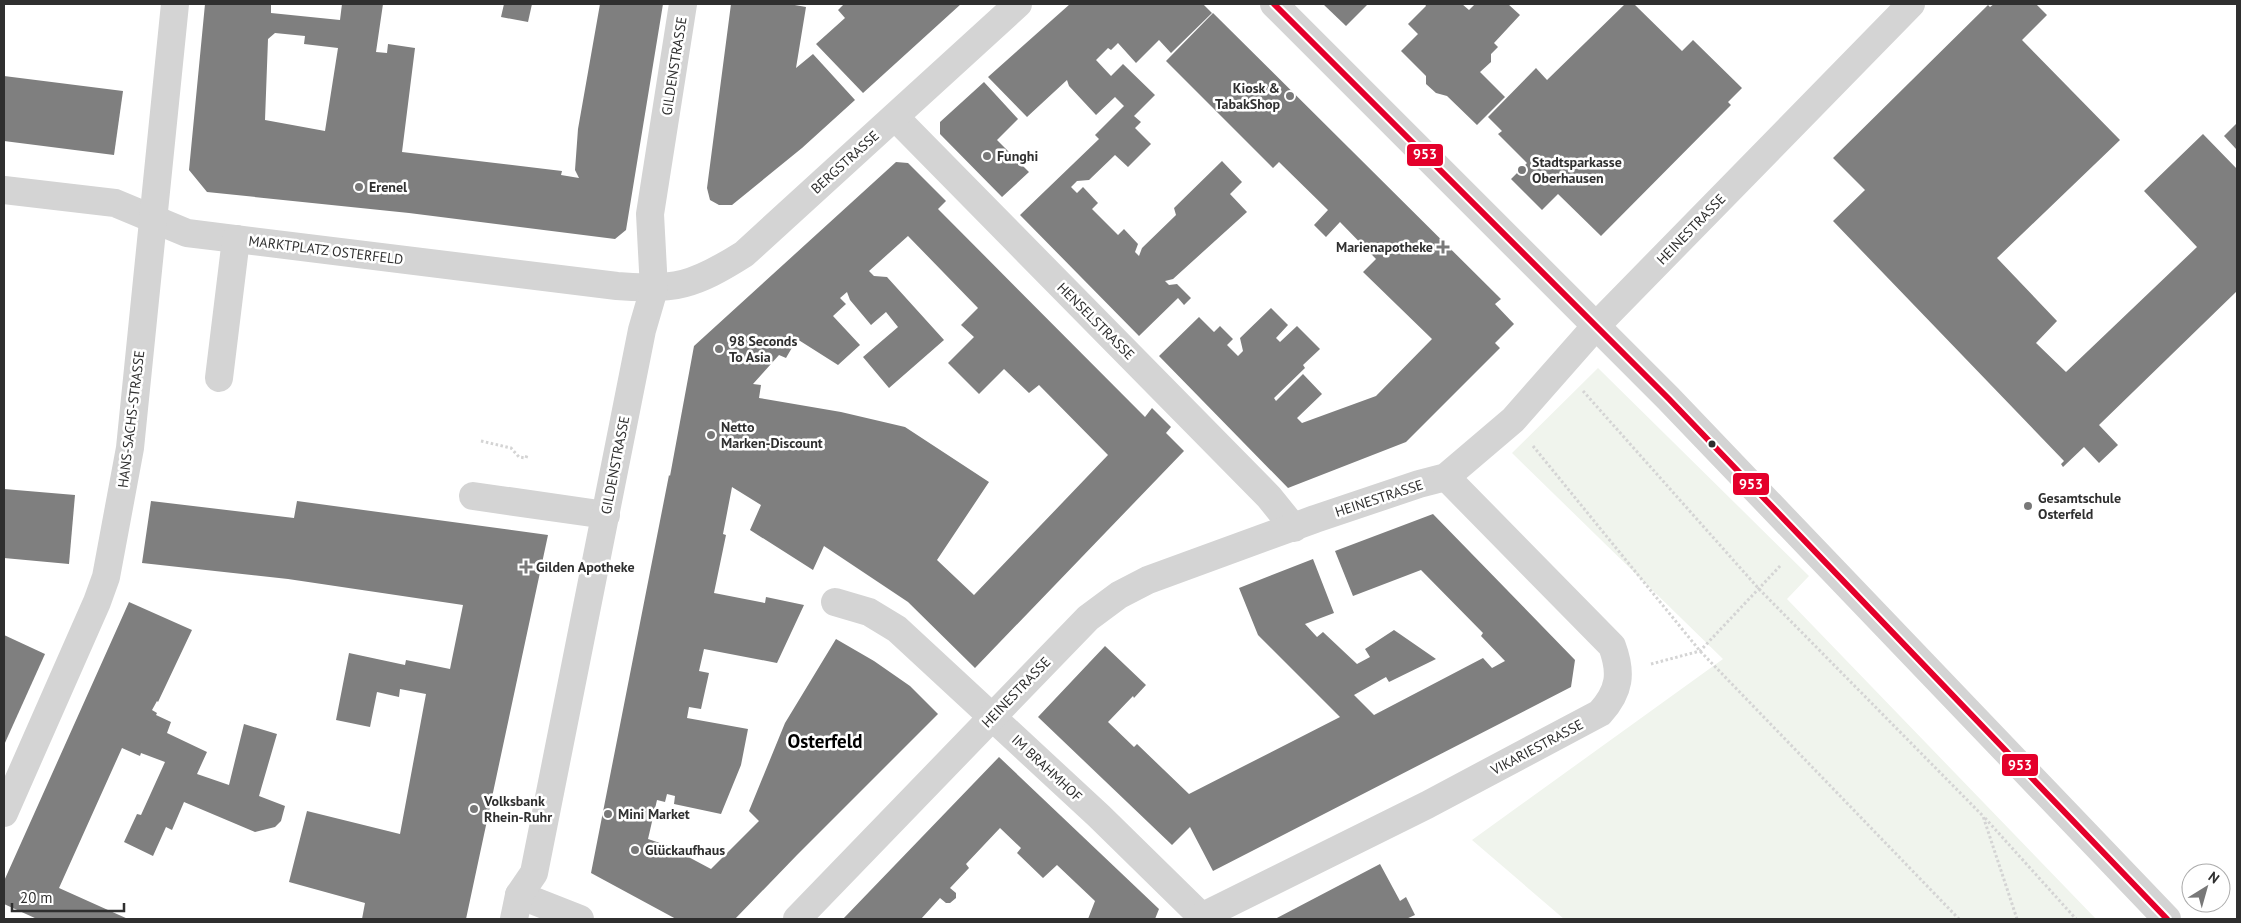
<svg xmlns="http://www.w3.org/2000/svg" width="2241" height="923" font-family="'PT Sans',sans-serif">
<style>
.green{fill:#f0f4ed}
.building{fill:#7f7f7f;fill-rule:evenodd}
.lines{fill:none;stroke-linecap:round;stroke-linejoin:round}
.path{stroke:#d4d4d4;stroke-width:3;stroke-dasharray:2.5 2.5;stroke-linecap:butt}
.minor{stroke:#d4d4d4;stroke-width:28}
.bus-1-casing{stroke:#fff;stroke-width:10}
.bus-1{stroke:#e4002b;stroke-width:6}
.poi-dot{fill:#787878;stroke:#fff;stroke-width:2}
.bus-dot{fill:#2f2f2f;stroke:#fff;stroke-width:2}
.labels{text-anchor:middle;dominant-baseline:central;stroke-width:5;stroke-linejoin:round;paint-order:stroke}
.street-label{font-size:14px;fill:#2f2f2f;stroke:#fff}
.poi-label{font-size:14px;font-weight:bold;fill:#2f2f2f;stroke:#fff;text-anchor:start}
.district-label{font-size:19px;font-weight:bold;fill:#000;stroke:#fff}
.line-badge{stroke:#fff;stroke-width:2}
.badge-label{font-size:14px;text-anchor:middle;font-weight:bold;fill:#fff}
</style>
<rect width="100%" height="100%" fill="#fff"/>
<polygon class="green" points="1598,368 1809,576 1787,599 2096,919 1564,919 1472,840 1723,659 1512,453"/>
<g class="building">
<path d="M205 4H271V13L340 20 342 4H383L376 52 387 53 388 44 415 48 402 152 562 171 561 175 579 178 575 170 578 129 600 4H663L626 230 615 239 409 213 207 192 189 170ZM275 33 305 36 304 44 338 48 325 131 265 120 268 39Z"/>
<polygon points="504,4 532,4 528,22 501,17"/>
<polygon points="731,4 789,4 806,7 796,68 813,54 855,100 802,148 732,205 719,205 710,200 707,188"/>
<polygon points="844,4 961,4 863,93 816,44 845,18 838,10"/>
<polygon points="1070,4 1203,4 1212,13 1171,53 1159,40 1136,63 1118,43 1111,50 1108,48 1096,60 1111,76 1123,64 1155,95 1134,116 1141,122 1135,128 1151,144 1128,167 1115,155 1089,180 1077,181 1071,187 1077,193 1083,187 1098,203 1092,209 1118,235 1124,229 1138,244 1135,252 1139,256 1142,248 1176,215 1174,208 1222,161 1242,182 1230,194 1247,212 1173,279 1165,281 1169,285 1177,284 1191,298 1184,305 1178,298 1139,336 1020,215 1099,139 1095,135 1124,106 1115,97 1096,115 1069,86 1067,80 1027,117 988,77"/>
<polygon points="1323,4 1368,4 1346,26"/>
<polygon points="1425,4 1462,4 1469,10 1475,4 1508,4 1520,15 1494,43 1498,47 1491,54 1491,62 1480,72 1505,97 1477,125 1447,96 1436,93 1426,84 1426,76 1401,51 1418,34 1408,24 1426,6"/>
<polygon points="1625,4 1634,4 1682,51 1693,40 1742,88 1728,102 1731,105 1601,236 1558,194 1542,210 1511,179 1527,163 1498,134 1502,131 1488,117 1536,68 1547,80"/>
<polygon points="1994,4 2036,4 2047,15 2022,40 2120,140 1997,258 2057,321 2036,343 2066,372 2197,247 2144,191 2203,134 2237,169 2237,291 2099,425 2118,445 2099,463 2084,447 2063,467 2061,464 2064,461 1833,221 1865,190 1833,158 1988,5 1990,7"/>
<polygon points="1213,13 1501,299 1495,304 1514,324 1495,343 1500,348 1406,442 1288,488 1159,356 1199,317 1214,332 1220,326 1233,339 1227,345 1238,356 1243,351 1240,338 1271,308 1288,325 1276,338 1280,342 1297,326 1320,349 1303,365 1305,368 1274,398 1276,401 1303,374 1322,394 1297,418 1302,423 1376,396 1432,339 1363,272 1376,259 1340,222 1326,237 1314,225 1328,210 1279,162 1273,168 1166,61"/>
<polygon points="4,76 123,91 114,155 4,141"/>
<polygon points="984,82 1018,119 997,140 1029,172 1002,197 940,134 940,122"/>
<polygon points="2237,123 2237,150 2224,136"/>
<path d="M896 162 908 163 946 201 938 209 1145 417 1152 408 1171 427 1166 433 1184 451 975 668 908 602 824 546 813 570 750 530 761 505 732 487 723 534 726 535 714 593 765 603 766 597 804 605 777 663 704 649 699 671 709 673 701 709 689 707 687 718 748 729 741 765 721 814 674 804 675 796 667 794 665 802 657 800 648 839 666 845 711 869 759 821 749 811 785 723 836 639 874 661 910 686 938 714 797 855 735 919H676L591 873 669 475 670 476 694 346ZM908 236 978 308 961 325 974 337 948 363 979 394 1004 369 1029 393 1039 385 1108 455 974 595 937 560 989 482 905 427 841 412 759 398 761 385 753 384 779 355 786 358 797 339 838 365 860 345 833 316 846 304 840 298 847 292 850 300 871 325 886 312 898 327 863 357 889 388 944 340 887 277 874 276 869 271Z"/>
<polygon points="4,489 75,495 69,564 4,558"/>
<polygon points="151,501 294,518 297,501 548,535 466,919 362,919 365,903 289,882 307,811 400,834 426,694 400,689 399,697 377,692 370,727 336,720 349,653 405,665 406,660 450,669 463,605 288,579 142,563"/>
<polygon points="1433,514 1575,660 1571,687 1213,871 1190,827 1172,845 1038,717 1105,646 1146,685 1134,698 1133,696 1108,722 1134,747 1137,744 1189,794 1340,717 1258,635 1239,588 1313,559 1334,613 1305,624 1317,637 1323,632 1357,664 1370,657 1365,649 1394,630 1436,659 1389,682 1386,677 1354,695 1374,715 1483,658 1492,668 1505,661 1481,636 1483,633 1421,570 1353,596 1335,551"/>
<polygon points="129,602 192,630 158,702 157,701 152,710 157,713 156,715 171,722 167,733 207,752 197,774 229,785 244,724 277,734 259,796 285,806 281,821 275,827 255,832 184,802 172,830 166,827 153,856 124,842 137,814 141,815 165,762 141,753 140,756 122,748 59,888 128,919 37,919 4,904 4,881"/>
<polygon points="4,635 45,654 4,745"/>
<polygon points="999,757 1159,909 1155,919 1088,919 1095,901 1057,865 1043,878 1017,853 1021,848 1000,828 966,864 969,868 950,888 956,893 956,898 950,903 946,903 940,898 921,919 843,919"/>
<polygon points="1380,864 1400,901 1406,897 1415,915 1406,919 1275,919"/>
</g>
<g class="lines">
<g class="path">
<polyline points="1583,391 1759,589 1983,816 2017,919"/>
<polyline points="481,441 511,448 519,457 526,458 527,455"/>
<polyline points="1533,446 1700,651 1959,919"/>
<polyline points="1651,664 1700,651 1781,565"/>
<polyline points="1985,818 2076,919"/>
</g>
<g class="minor">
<polyline points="1274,4 1668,398 2167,919"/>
<polyline points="895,117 1269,497 1294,528"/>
<path d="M4 190 115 203 187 233 617 286C675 291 695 285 744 254L1018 4"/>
<polyline points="219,378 236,239"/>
<polyline points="473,496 606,515"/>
<polyline points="835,602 869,612 897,629 1099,816 1201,916"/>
<polyline points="4,813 97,602 106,577 130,448 175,4"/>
<polyline points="519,895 580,919"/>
<polyline points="514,919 519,895 534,873 642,330 654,289 650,214 683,4"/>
<polyline points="797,919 1088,618 1119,595 1148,580 1315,519 1419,484 1446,477 1513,420 1595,327 1911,4"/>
<path d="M1197 919 1427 805 1600 713C1620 691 1622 673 1612 646L1446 477"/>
</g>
<defs>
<polyline id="bus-1" points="1274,4 1668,398 2167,919"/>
</defs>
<use href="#bus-1" class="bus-1-casing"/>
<use href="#bus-1" class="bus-1"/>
</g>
<g class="poi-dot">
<circle cx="1290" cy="96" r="5"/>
<circle cx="987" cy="156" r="5"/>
<circle cx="1522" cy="170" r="5"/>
<circle cx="359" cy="187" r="5"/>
<path d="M1440.5 239.5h5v5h5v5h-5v5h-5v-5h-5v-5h5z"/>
<circle cx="719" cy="349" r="5"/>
<circle cx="711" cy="435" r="5"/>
<circle cx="2028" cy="506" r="5"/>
<path d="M523.5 559.5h5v5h5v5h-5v5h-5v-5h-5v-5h5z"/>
<circle cx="474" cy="809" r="5"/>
<circle cx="608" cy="814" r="5"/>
<circle cx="635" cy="850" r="5"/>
</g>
<circle class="bus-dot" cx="1712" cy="444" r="4.5"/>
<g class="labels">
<g class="street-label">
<text transform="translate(674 66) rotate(-81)">GILDENSTRASSE</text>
<text transform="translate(845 162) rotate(-42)">BERGSTRASSE</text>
<text transform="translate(1691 229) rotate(-46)">HEINESTRASSE</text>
<text transform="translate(326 250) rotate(7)">MARKTPLATZ OSTERFELD</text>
<text transform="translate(1096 321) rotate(45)">HENSELSTRASSE</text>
<text transform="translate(131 419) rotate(-83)">HANS-SACHS-STRASSE</text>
<text transform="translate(615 465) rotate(-79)">GILDENSTRASSE</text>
<text transform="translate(1379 498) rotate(-18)">HEINESTRASSE</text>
<text transform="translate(1016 692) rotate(-46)">HEINESTRASSE</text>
<text transform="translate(1537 747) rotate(-28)">VIKARIESTRASSE</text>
<text transform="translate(1047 768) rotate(43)">IM BRAHMHOF</text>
</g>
<g class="poi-label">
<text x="1280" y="88" text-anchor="end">Kiosk &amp;<tspan x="1280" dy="16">TabakShop</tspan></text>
<text x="997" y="156">Funghi</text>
<text x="1532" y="162">Stadtsparkasse<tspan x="1532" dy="16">Oberhausen</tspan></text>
<text x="369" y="187">Erenel</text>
<text x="1433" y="247" text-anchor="end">Marienapotheke</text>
<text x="729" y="341">98 Seconds<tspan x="729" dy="16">To Asia</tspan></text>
<text x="721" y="427">Netto<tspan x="721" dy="16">Marken-Discount</tspan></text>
<text x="2038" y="498">Gesamtschule<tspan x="2038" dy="16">Osterfeld</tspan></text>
<text x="536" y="567">Gilden Apotheke</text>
<text x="484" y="801">Volksbank<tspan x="484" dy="16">Rhein-Ruhr</tspan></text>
<text x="618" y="814">Mini Market</text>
<text x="645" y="850">Glückaufhaus</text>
</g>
<g class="district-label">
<text x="825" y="741">Osterfeld</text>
</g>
</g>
<g class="line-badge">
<rect x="1406" y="143" width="38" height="24" rx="5" fill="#e4002b"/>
<rect x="1732" y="472" width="38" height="24" rx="5" fill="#e4002b"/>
<rect x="2001" y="753" width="38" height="24" rx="5" fill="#e4002b"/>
</g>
<g class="badge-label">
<text x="1425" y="159">953</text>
<text x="1751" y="489">953</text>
<text x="2020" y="770">953</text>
</g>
<rect width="2241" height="923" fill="none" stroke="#2f2f2f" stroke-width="10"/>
<g transform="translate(2206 888) rotate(37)"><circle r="24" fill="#ffffff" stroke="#acacac"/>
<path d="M0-4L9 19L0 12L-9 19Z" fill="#787878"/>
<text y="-8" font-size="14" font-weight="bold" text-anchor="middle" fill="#2f2f2f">N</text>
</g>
<path d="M12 903v8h112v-8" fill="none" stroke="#2f2f2f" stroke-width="2.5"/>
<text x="20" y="903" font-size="15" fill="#2f2f2f" stroke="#ffffff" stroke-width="4" paint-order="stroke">20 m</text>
</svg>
